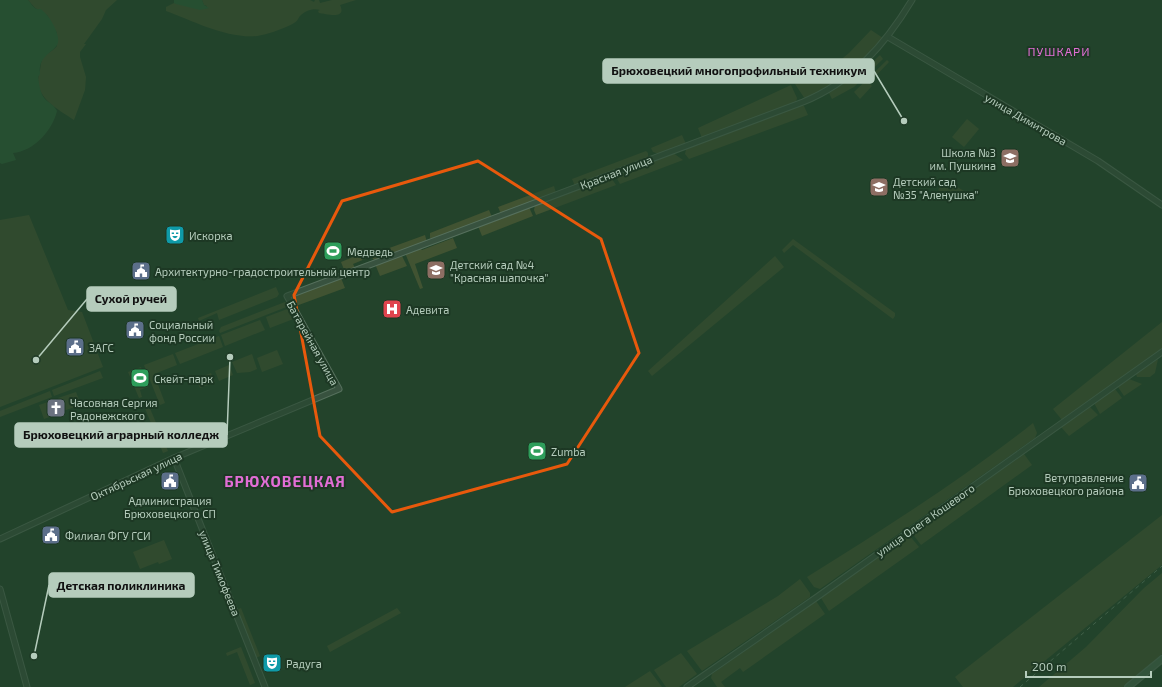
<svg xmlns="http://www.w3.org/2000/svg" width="1162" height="687" font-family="'Exo 2',sans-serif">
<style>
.green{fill:#415332}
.water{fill:#2b5e39}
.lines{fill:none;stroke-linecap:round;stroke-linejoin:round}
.tertiary-casing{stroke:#56705d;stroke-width:7}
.secondary-casing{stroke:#56705d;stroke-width:8}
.tertiary{stroke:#38523f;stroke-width:5}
.secondary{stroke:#46664f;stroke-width:5.5}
.rail{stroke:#63826b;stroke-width:1;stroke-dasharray:4 4;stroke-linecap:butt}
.marked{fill:none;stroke:#e8590c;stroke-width:3;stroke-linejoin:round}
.labels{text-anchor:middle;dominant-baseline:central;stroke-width:4;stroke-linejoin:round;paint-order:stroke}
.street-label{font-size:11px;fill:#b5ccbc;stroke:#1d3824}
.poi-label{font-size:11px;fill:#b5ccbc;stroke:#1d3824;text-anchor:start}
.neighbourhood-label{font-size:12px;letter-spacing:1px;fill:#e26ed6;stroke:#1d3824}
.district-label{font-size:15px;font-weight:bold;letter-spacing:1px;fill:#e26ed6;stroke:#1d3824}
.leader{fill:none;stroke:#b5ccbc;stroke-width:1.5}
.callout-dot{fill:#b5ccbc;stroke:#1d3824;stroke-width:1.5}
.callout{fill:#b5ccbc;stroke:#b5ccbc;stroke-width:1.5}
.callout-label{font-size:12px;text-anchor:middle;font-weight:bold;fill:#111}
</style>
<rect width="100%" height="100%" fill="#23432b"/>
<g class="green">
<path d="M28 0H117L106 10 102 19 84 44H86L80 52V57L86 77 85 90 74 120C58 109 33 97 39 74 41 68 40 63 43 58 47 53 53 51 57 46V33L47 15 35 8Z"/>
<path d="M202 0H310L314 2 315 0H320H319L320 3 332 0H356L340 5C347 20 327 14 319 13L318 11 320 10C313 8 305 11 300 16 298 18 298 21 294 23 286 28 266 35 257 36 228 39 193 21 166 11V7L174 3 205 9 207 6 204 5Z"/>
<polygon points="871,30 883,38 868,55 839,80 805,99 795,84 832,67 849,53"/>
<polygon points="880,55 883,59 854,87 832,99 829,93 847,81 858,70 861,73"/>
<polygon points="887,60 889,62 869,83 872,86 860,99 854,92"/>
<polygon points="791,85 797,98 796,102 702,138 698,128"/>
<polygon points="801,105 804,106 808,115 689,159 685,154 686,149"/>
<polygon points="967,119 979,129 964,147 952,137"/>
<polygon points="682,135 686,144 659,154 653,152 651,148"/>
<polygon points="646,151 648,153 648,158 575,186 572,179"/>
<polygon points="673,153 683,160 620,184 615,175"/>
<polygon points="610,176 616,185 536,215 534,210 535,205"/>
<polygon points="944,179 964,191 959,201 938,190"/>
<polygon points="554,186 556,193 501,214 498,207"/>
<polygon points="529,207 533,216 482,236 478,226"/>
<polygon points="489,210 492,217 431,240 430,237 430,233"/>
<polygon points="29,215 68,310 82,312 103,367 0,407 0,220"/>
<polygon points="425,235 427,242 376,261 374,260 370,255"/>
<polygon points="453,238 457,248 415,264 423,288 420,289 405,253 420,248 422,250"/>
<polygon points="793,239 895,313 895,316 893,319 793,245 784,253 782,250"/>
<polygon points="363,253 365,259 353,264 355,268 345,272 341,262"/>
<polygon points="401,255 402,256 407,266 380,276 375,264"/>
<polygon points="775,256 784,267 652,376 648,371"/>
<polygon points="341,278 345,288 296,306 294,299 297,294"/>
<polygon points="276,287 279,294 277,297 219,320 217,313 199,321 198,318"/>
<polygon points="285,302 289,306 220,333 219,331 221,327"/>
<polygon points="290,308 296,318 270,328 266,317"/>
<polygon points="260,320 265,330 225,346 221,335"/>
<polygon points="1162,322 1162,349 1062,420 1053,409"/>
<polygon points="219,336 223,347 180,364 175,353"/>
<polygon points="277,350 283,364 262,372 257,358"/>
<polygon points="173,354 177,365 154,374 165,403 160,405 144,365"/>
<polygon points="252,354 257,369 250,372 237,373 232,362"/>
<polygon points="1158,359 1155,373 1150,377 1137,377 1136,374"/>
<polygon points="229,365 233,375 219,381 215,371"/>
<polygon points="141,367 148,387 140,390 142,397 139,398 128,372"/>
<polygon points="100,371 103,378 54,396 52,390"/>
<polygon points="211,373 215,382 200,388 196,379"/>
<polygon points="1129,379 1142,384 1124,396 1118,387"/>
<polygon points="1115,389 1122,398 1100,414 1094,403"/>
<polygon points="50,391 52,397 0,417 0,411"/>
<polygon points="76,392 81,405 63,411 58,398"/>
<polygon points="146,399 168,451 163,453 142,401"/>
<polygon points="51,401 53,405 51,405 55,415 44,419 39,405"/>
<polygon points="1090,407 1098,415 1069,436 1061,427"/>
<path d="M1033 423 1037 433 1035 438 820 589 814 587 807 577C884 529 961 480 1033 423Z"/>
<polygon points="1024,454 1032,465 921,545 912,533"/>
<polygon points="1162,515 1162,565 1013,687 963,687 955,677"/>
<polygon points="909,535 919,547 829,611 821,598"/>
<polygon points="164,540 172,559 159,564 158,562 140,569 133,552"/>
<polygon points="1162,573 1162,654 1123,687 1039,687 1086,647 1144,588"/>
<polygon points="800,579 810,593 810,597 702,671 687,651 778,596"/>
<polygon points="816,601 825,614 743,672 740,668 721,682 725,687 717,687 711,678 712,674"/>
<polygon points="241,608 260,656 256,658 237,610"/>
<polygon points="397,608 401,613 330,652 327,646"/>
<polygon points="241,647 255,683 250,685 237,652 227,656 226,653"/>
<polygon points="681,653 697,674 679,687 666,687 654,670"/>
<polygon points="650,671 662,687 625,687"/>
</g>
<g class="water">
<path d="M0 0H28C31 3 33 8 37 9 42 10 38 7 43 11 49 16 57 29 58 38 61 52 37 52 40 74L38 77C39 83 40 94 45 99 49 103 54 105 57 111 52 131 34 151 13 153L16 160 2 164 0 163Z"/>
<polygon points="174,0 202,0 204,5 209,8 200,10 176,4 174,3"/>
</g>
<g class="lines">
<defs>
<g id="tertiary">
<polyline points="888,37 1098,161 1162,205"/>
<polyline points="174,458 265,687"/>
<path d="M0 539 174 458 339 389 287 296 803 102C852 82 885 45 912 0"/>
<polyline points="0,589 27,687"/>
<polyline points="687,687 817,597 1162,352"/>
</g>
<polyline id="secondary" points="1128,687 1162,659"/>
</defs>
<use href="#tertiary" class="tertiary-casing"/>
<use href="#secondary" class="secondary-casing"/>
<use href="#tertiary" class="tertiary"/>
<use href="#secondary" class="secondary"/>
<polyline class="rail" points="1020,687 1162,566"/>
</g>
<path d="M0 0H1162V687H0ZM478 161 601 239 639 353 567 464 392 512 320 436 294 295 342 201Z" fill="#23432b" fill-opacity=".55" fill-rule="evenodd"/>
<path class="marked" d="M478 161 601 239 639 353 567 464 392 512 320 436 294 295 342 201Z"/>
<defs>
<symbol id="school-square" viewBox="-11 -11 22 22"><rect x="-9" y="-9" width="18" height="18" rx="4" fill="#8d6e63" stroke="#1d3824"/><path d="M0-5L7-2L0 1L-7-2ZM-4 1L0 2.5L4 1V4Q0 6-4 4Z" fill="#fff"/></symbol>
<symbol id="theatre-square" viewBox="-11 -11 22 22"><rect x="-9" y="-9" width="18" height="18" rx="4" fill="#0f9aa8" stroke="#1d3824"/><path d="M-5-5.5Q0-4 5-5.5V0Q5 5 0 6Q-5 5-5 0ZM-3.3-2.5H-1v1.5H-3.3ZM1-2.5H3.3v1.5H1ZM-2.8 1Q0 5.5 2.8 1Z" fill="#fff"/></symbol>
<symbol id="stadium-square" viewBox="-11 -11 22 22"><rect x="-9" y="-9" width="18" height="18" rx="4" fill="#2e9e5b" stroke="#1d3824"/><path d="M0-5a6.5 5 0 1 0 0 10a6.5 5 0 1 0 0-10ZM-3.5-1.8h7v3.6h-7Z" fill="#fff"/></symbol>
<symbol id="civic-square" viewBox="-11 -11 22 22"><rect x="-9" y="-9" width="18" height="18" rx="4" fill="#5c6f8a" stroke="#1d3824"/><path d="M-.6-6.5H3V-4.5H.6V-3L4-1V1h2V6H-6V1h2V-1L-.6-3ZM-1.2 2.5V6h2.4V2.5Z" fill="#fff"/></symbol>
<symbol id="hospital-square" viewBox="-11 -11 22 22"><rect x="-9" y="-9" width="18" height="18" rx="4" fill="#e0444e" stroke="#1d3824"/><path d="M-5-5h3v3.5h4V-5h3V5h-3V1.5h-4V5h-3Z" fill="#fff"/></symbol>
<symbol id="church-square" viewBox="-11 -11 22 22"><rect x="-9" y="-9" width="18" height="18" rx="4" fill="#6b7280" stroke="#1d3824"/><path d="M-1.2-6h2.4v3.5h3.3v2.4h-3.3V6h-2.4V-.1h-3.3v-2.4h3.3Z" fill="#fff"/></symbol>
</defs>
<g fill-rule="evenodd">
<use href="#school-square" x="999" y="147" width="22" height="22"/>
<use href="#school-square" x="868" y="176" width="22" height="22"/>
<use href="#theatre-square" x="164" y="224" width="22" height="22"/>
<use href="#stadium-square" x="322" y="240" width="22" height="22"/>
<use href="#school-square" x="425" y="259" width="22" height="22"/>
<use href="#civic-square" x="130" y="260" width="22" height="22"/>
<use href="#hospital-square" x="381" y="298" width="22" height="22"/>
<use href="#civic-square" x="124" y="319" width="22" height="22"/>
<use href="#civic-square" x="64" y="336" width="22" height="22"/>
<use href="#stadium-square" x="129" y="367" width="22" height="22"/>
<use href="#church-square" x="45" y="397" width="22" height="22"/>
<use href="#stadium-square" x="526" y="440" width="22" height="22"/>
<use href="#civic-square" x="159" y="470" width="22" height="22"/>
<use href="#civic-square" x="1127" y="472" width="22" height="22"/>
<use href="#civic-square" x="40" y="524" width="22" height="22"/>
<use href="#theatre-square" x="261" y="652" width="22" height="22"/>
</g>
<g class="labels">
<g class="street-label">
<text transform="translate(1026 119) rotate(30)">улица Димитрова</text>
<text transform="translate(616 172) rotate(-21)">Красная улица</text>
<text transform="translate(313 343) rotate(61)">Батарейная улица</text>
<text transform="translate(136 476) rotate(-25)">Октябрьская улица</text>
<text transform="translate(925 520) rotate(-35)">улица Олега Кошевого</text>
<text transform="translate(220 573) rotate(68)">улица Тимофеева</text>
</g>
<g class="poi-label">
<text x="996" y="152" text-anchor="end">Школа №3<tspan x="996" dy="13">им. Пушкина</tspan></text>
<text x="893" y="181">Детский сад<tspan x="893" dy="13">№35 "Аленушка"</tspan></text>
<text x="189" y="235">Искорка</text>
<text x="347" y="251">Медведь</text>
<text x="450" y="264">Детский сад №4<tspan x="450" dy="13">"Красная шапочка"</tspan></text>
<text x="155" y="271">Архитектурно-градостроительный центр</text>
<text x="406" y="309">Адевита</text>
<text x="149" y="324">Социальный<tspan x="149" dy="13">фонд России</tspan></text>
<text x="89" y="347">ЗАГС</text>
<text x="154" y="378">Скейт-парк</text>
<text x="70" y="402">Часовная Сергия<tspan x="70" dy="13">Радонежского</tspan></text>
<text x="551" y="451">Zumba</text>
<text x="1124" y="477" text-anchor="end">Ветуправление<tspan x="1124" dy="13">Брюховецкого района</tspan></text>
<text x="170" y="500" text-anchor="middle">Администрация<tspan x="170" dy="13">Брюховецкого СП</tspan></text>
<text x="65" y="535">Филиал ФГУ ГСИ</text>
<text x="286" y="663">Радуга</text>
</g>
<g class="neighbourhood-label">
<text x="1059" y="51">ПУШКАРИ</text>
</g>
<g class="district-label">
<text x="285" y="481">БРЮХОВЕЦКАЯ</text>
</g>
</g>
<path class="leader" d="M904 121L874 71M36 360L87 299M230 357L227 435M34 656L49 585"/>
<g class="callout-dot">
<circle cx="904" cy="121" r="4"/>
<circle cx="36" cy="360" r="4"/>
<circle cx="230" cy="357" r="4"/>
<circle cx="34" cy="656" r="4"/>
</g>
<g class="callout">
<rect x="603" y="59" width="271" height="24" rx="4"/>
<rect x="87" y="287" width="89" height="24" rx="4"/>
<rect x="15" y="423" width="212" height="24" rx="4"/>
<rect x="49" y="573" width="145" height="24" rx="4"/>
</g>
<g class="callout-label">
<text x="739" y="75">Брюховецкий многопрофильный техникум</text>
<text x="131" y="303">Сухой ручей</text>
<text x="121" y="439">Брюховецкий аграрный колледж</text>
<text x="121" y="590">Детская поликлиника</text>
</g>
<path d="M1026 671v6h125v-6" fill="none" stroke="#b5ccbc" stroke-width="2"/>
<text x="1032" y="671" font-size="12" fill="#b5ccbc" stroke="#1d3824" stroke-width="3" paint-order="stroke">200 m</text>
</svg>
